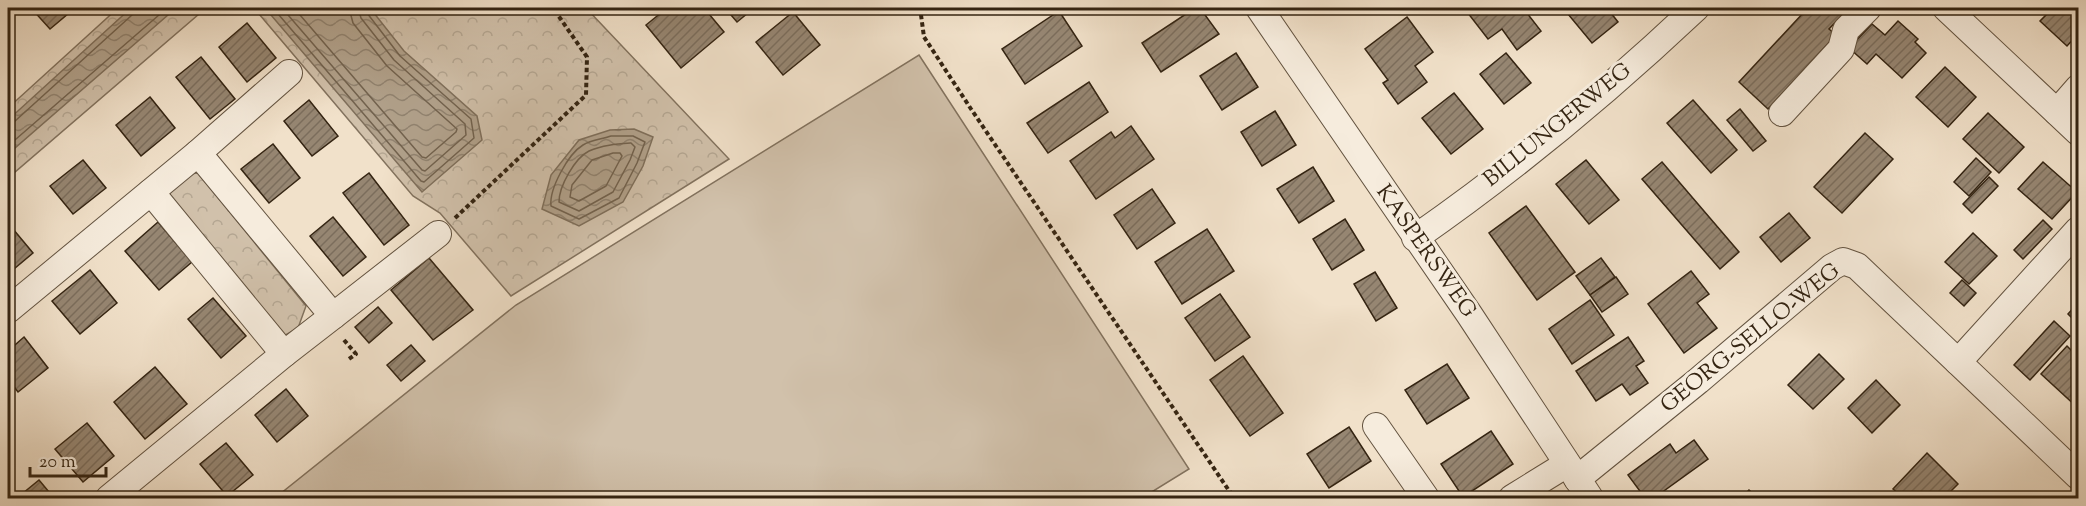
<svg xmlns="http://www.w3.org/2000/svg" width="2086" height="506" font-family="'Sorts Mill Goudy',serif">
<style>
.grass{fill:#d1c1ab;stroke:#82725e;stroke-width:1.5}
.forest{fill:url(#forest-crowns);stroke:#82725e;stroke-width:1.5}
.water{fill:url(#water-waves);stroke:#7f6f5b;stroke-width:1.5}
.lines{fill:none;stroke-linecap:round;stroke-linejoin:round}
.shore{stroke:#72624e;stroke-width:1.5}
.building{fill:url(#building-hatch);stroke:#342412;stroke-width:1.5}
.minor-casing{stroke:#635340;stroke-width:28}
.path{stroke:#342412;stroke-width:4;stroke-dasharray:4.5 3;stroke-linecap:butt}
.minor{stroke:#f6ecdd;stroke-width:26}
.labels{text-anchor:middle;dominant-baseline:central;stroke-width:6;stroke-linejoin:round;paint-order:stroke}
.street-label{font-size:22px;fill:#342412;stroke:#f6ecdd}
</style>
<defs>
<pattern id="forest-crowns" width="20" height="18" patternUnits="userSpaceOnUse" patternTransform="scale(1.5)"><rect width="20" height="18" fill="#d1c1ab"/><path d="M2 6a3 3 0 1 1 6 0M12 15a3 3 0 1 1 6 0" fill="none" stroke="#b4a692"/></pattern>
<pattern id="water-waves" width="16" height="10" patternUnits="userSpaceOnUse" patternTransform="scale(1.5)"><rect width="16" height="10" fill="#b1a18b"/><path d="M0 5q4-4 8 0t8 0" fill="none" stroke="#918370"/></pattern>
<pattern id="building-hatch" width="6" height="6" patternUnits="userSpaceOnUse" patternTransform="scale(1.5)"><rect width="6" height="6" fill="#968672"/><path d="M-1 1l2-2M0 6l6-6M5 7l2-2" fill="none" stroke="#7b6d5c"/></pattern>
</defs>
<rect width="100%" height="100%" fill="#f1e1ca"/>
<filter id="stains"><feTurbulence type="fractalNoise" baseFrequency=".00333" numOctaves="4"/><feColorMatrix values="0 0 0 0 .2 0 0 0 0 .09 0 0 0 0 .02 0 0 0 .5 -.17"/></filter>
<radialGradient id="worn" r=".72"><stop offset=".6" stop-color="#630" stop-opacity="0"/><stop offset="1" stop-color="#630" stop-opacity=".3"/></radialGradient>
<polygon class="grass" points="919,55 1189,469 1142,498 275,498 516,305"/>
<g class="forest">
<polygon points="118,8 206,8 8,178 8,108"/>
<polygon points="254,8 586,8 729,159 511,296 440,213 413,196"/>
<polygon points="198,173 306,306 298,328 282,337 164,196 188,174"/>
</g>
<g class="water">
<polygon points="131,8 176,8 8,154 8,120"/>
<polygon points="265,8 370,8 404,51 477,116 482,140 422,192"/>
<polygon points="634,129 653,137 643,166 623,202 579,226 542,209 551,175 579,140 610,130"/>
</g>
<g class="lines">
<g class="shore">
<polyline points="273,8 421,181 424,182 474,138 471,119 400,56 367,13 366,8"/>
<polyline points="282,8 422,170 425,171 466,135 465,124 394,60 361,18 358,8"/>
<polyline points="294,8 422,157 426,158 456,132 457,129 387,66 353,23 349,8"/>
<polyline points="8,124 14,122 132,15 134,8"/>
<path d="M611 136H633L645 142 637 163 619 198 579 219 551 206C549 189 568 154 583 145 591 140 603 139 611 136Z"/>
<path d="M631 143 635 147 630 160 613 192 579 211 559 202C559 186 575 158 589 151 602 145 617 144 631 143Z"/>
<polyline points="8,146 167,8"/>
<polygon points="613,153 620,153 622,156 606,186 579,201 570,197 572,185 592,160"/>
</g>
</g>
<g class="building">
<polygon points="31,8 75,8 50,29"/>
<polygon points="667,8 704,8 724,32 681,68 646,25"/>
<polygon points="725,8 754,8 737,22"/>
<polygon points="1195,8 1200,8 1219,34 1161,72 1142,43"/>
<polygon points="1464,8 1523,8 1541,31 1517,50 1502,29 1488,39"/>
<polygon points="1563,8 1607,8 1618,22 1592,43"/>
<polygon points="1800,8 1849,8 1829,29 1836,35 1768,109 1739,82 1805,11"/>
<polygon points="2053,8 2078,8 2078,34 2067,46 2040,21"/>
<polygon points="1059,11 1082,46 1025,84 1002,49"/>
<polygon points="793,12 820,45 783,75 756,42"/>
<polygon points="1407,17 1433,52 1415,66 1427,82 1398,104 1383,83 1388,80 1365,49"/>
<polygon points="1898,21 1918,39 1915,42 1926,53 1902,78 1876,54 1867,64 1849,48 1872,24 1885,35"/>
<polygon points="247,23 276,58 247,82 219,47"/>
<polygon points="1236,53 1258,87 1222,110 1200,76"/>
<polygon points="1506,53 1531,83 1504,104 1480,74"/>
<polygon points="201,57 235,99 210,119 176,77"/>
<polygon points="1945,67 1976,97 1948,127 1916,97"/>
<polygon points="1089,82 1108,112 1048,153 1027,123"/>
<polygon points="1454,93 1483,129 1451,154 1422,118"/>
<polygon points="150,97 175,128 141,156 116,125"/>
<polygon points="309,100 338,136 312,156 284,121"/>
<polygon points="1693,100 1737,150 1711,173 1667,123"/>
<polygon points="1740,109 1766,141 1753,151 1727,120"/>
<polygon points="1275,111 1296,145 1262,166 1241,132"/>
<polygon points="1988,113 2024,147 1999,173 1963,139"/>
<polygon points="1131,126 1154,159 1096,199 1070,161 1111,132 1115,138"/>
<polygon points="1865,133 1893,159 1842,213 1814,187"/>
<polygon points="273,144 300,178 269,203 241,169"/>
<polygon points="1976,158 1991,172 1969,196 1954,182"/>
<polygon points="83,160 106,188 73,214 50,186"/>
<polygon points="1586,160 1619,200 1589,224 1556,184"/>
<polygon points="1662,162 1739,252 1720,269 1642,179"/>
<polygon points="2043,162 2077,192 2052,219 2018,189"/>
<polygon points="1313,167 1334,201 1299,223 1277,189"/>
<polygon points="369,173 409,225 384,245 343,193"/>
<polygon points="1989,177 1998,186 1972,213 1963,204"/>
<polygon points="1152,189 1175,223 1137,249 1114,215"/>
<polygon points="1526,206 1575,272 1537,300 1489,233"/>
<polygon points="1789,213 1810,238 1781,262 1760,237"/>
<polygon points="333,217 366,257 343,276 310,236"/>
<polygon points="1345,219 1364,250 1332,270 1313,239"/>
<polygon points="2043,220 2052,229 2023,259 2014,250"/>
<polygon points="158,222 192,262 159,290 125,251"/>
<polygon points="8,223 33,253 8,274"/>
<polygon points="1207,229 1234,271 1182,304 1155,262"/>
<polygon points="1973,233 1997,256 1969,284 1945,262"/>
<polygon points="429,258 473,310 433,340 391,290"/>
<polygon points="1601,258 1615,277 1590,295 1576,276"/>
<polygon points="90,270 117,303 80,334 52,301"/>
<polygon points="1691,271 1709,294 1697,303 1717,328 1684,353 1648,304"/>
<polygon points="1375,272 1397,308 1376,321 1354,284"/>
<polygon points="1616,277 1628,294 1602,312 1590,295"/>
<polygon points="1962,280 1976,293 1964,306 1950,293"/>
<polygon points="1220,294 1250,337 1215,361 1185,318"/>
<polygon points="213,298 246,336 221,358 188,319"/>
<polygon points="1590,300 1614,335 1572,364 1549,329"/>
<polygon points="2078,303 2078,324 2068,314"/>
<polygon points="378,307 392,323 369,343 355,327"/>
<polygon points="2054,321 2070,336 2030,380 2014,365"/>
<polygon points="24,337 48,368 18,392 8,379 8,351"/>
<polygon points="1628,337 1644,361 1636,366 1648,383 1630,395 1622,384 1596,401 1576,371"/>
<polygon points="411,345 425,361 401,381 387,365"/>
<polygon points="2067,346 2078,357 2078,408 2041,374"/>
<polygon points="1819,354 1844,379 1813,409 1788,385"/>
<polygon points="1243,356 1283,413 1250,436 1210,380"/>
<polygon points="1447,364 1469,398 1427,424 1405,390"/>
<polygon points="155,367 187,404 145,439 114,402"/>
<polygon points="1876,380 1900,405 1872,433 1848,408"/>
<polygon points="286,389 308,416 277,442 255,415"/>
<polygon points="87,423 114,456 83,482 55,449"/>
<polygon points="1349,427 1371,461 1329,488 1307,454"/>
<polygon points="1491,431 1513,464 1463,497 1441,464"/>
<polygon points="1694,440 1708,459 1654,498 1645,498 1628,475 1670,444 1676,453"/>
<polygon points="226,443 253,475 227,496 200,464"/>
<polygon points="1927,453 1958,484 1944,498 1903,498 1893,489"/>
<polygon points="39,480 54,498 17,498"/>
<polygon points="1749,490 1758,498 1741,498"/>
</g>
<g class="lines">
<defs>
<g id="minor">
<polyline points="1259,8 1469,314 1590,498"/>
<polyline points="1946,8 2078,132"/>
<polyline points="2057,112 2078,88"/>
<polyline points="1782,113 1841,49 1846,30 1868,8"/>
<polyline points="198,153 289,73"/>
<polyline points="151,192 284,354"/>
<path d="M1415 238C1513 170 1610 89 1696 8"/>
<polyline points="8,310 198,153 333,316 284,354 109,498"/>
<polyline points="333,316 438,234"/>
<polyline points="1958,362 2078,230"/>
<polyline points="1376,426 1426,498"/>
<polyline points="1577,479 1698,381 1832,267 1843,261 1857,266 2078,476"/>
<polyline points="1512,498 1567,464"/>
</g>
</defs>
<use href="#minor" class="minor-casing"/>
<g class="path">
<polyline points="924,8 921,15 924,37 971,109 1234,498"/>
<polyline points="455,218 586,95 587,57 553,8"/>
<polyline points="344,340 356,354 349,359"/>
</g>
<use href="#minor" class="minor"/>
</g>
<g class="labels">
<g class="street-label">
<text transform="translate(1558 126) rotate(-39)">BILLUNGERWEG</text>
<text transform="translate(1425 252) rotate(55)">KASPERSWEG</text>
<text transform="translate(1751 339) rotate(-39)">GEORG-SELLO-WEG</text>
</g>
</g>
<rect width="2086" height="506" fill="none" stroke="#f1e1ca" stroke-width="30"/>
<rect x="9" y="9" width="2068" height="488" fill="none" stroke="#342412" stroke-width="3"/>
<rect x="15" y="15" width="2056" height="476" fill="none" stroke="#342412" stroke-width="1.5"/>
<path d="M30 467v9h76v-9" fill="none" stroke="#342412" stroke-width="3"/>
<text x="39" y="467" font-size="18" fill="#342412" stroke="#f6ecdd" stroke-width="4.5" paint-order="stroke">20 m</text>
<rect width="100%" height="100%" filter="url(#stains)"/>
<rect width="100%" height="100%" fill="url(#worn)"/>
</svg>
